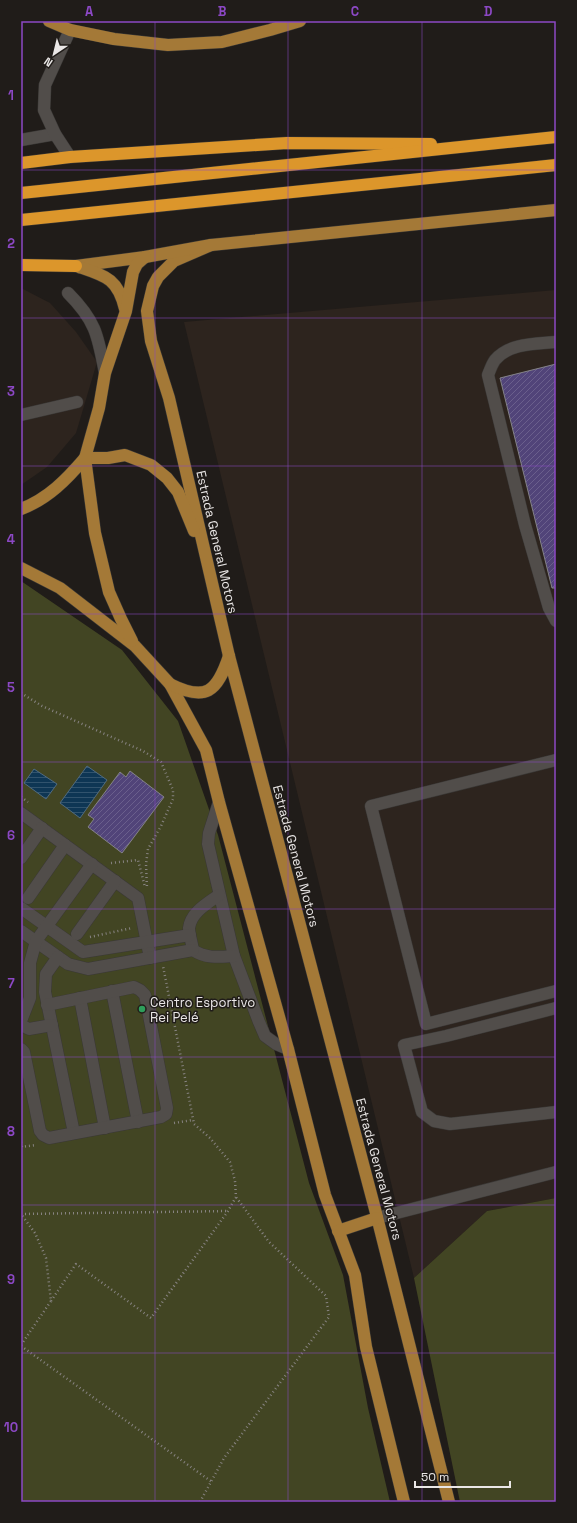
<svg xmlns="http://www.w3.org/2000/svg" width="577" height="1523" font-family="'Space Grotesk',sans-serif">
<style>
.built{fill:#2d241e}
.green{fill:#424523}
.water{fill:url(#water-rules);stroke:#506b80}
.building{fill:url(#building-hatch);stroke:#848388}
.lines{fill:none;stroke-linecap:round;stroke-linejoin:round}
.minor-casing{stroke:#3a3836;stroke-width:13}
.major-casing{stroke:#3a3836;stroke-width:13}
.highway-casing{stroke:#3a3836;stroke-width:13}
.path{stroke:#878381;stroke-width:2.5;stroke-dasharray:1 3;stroke-linecap:butt}
.minor{stroke:#514d4a;stroke-width:12}
.major{stroke:#a47937;stroke-width:12}
.highway{stroke:#dc962b;stroke-width:12}
.grid{fill:none;stroke:#8c48c5;stroke-width:1;stroke-opacity:0.55}
.leisure-dot{fill:#2e9e5b;stroke:#201c19;stroke-width:1.5}
.labels{text-anchor:middle;dominant-baseline:central;stroke-width:3;stroke-linejoin:round;paint-order:stroke}
.street-label{font-size:13px;fill:#eae7e6;stroke:#201c19}
.poi-label{font-size:13px;fill:#eae7e6;stroke:#201c19;text-anchor:start}
.neatline{fill:none;stroke:#8c48c5;stroke-width:1.5}
.grid-label{font-size:13px;text-anchor:middle;font-weight:bold;fill:#8c48c5}
</style>
<defs>
<pattern id="water-rules" width="6" height="5" patternUnits="userSpaceOnUse"><rect width="6" height="5" fill="#0e3654"/><path d="M0 2.5h6" fill="none" stroke="#31536d"/></pattern>
<pattern id="building-hatch" width="6" height="6" patternUnits="userSpaceOnUse"><rect width="6" height="6" fill="#514479"/><path d="M-1 1l2-2M0 6l6-6M5 7l2-2" fill="none" stroke="#6a5f8c"/></pattern>
</defs>
<rect width="100%" height="100%" fill="#201c19"/>
<g class="built">
<polygon points="21,288 50,303 76,332 97,362 76,433 47,467 21,485"/>
<polygon points="556,290 556,1198 487,1211 414,1278 184,322"/>
</g>
<g class="green">
<polygon points="21,581 122,650 178,721 218,835 309,1183 343,1275 368,1408 390,1502 21,1502"/>
<polygon points="556,1198 556,1502 460,1502 414,1278 487,1211"/>
</g>
<g class="water">
<polygon points="87,766 107,780 80,818 60,803"/>
<polygon points="34,769 57,784 46,799 24,783"/>
</g>
<g class="building">
<polygon points="556,364 556,588 552,588 500,378"/>
<polygon points="130,771 164,797 122,853 88,827 94,819 88,815 120,772 126,777"/>
</g>
<g class="lines">
<defs>
<g id="minor">
<polyline points="21,140 55,134"/>
<polyline points="70,157 55,134 44,110 45,85 70,30"/>
<path d="M68 293C96 321 98 336 105 373"/>
<path d="M556 342C535 344 509 343 495 360 492 364 490 370 488 375L525 525 549 608 556 621"/>
<polyline points="21,415 77,402"/>
<polyline points="556,760 371,806 426,1024 556,991"/>
<polyline points="219,802 209,833 208,844 234,956 259,1022 265,1036 276,1044 288,1049"/>
<polyline points="21,813 138,898 150,958"/>
<polyline points="21,858 42,828"/>
<path d="M219 895C208 903 191 912 189 928 189 934 192 943 193 950 206 959 220 957 234 956"/>
<polyline points="28,898 65,845"/>
<polyline points="21,908 83,952 190,935"/>
<polyline points="21,931 68,964 88,969 193,950"/>
<polyline points="77,934 115,881"/>
<polyline points="58,957 46,974 45,992 74,1133"/>
<polyline points="112,991 138,1122"/>
<polyline points="80,998 105,1128"/>
<polyline points="556,1008 446,1036 404,1045 422,1112 434,1121 450,1124 468,1122 556,1112"/>
<polyline points="21,1021 30,998 30,963 36,941 92,864"/>
<polyline points="21,1025 29,1029 52,1025"/>
<polyline points="21,1049 24,1052 40,1131 43,1135 49,1138 161,1117 166,1114 167,1108 145,995 140,990 134,987 47,1005"/>
<polyline points="377,1218 556,1172"/>
</g>
<g id="major">
<polyline points="49,21 70,30 114,39 168,45 222,42 270,30 300,21"/>
<polyline points="211,245 174,261 158,277 153,286 147,311 151,341 169,398 229,656 376,1213 449,1502"/>
<polyline points="76,266 145,257 211,245 556,210"/>
<path d="M79 267C106 276 118 279 125 309"/>
<polyline points="85,458 108,458 125,455 151,465 167,478 178,492 194,531"/>
<path d="M21 509C48 499 67 479 85 458"/>
<polyline points="21,568 60,588 135,646 170,684 206,750 219,802 288,1049 325,1195 355,1275 366,1347 404,1502"/>
<polyline points="132,641 121,619 109,592 95,533 85,458 99,408 105,373 126,311 133,272 137,264 145,257"/>
<path d="M170 684C206 702 217 692 229 656"/>
<polyline points="338,1231 377,1218"/>
</g>
<g id="highway">
<polyline points="21,163 70,157 287,143 431,144"/>
<polyline points="21,193 556,137"/>
<polyline points="21,220 556,165"/>
<polyline points="21,265 76,266"/>
</g>
</defs>
<use href="#minor" class="minor-casing"/>
<use href="#major" class="major-casing"/>
<use href="#highway" class="highway-casing"/>
<g class="path">
<polyline points="21,693 42,706 143,751 161,762 173,790 173,799 161,826 148,849 146,864 147,889"/>
<polyline points="21,797 28,802"/>
<polyline points="111,863 138,860 145,887"/>
<polyline points="90,937 132,928"/>
<polyline points="174,1123 193,1120"/>
<polyline points="21,1142 22,1147"/>
<polyline points="21,1147 36,1145"/>
<polyline points="21,1214 228,1211"/>
<polyline points="51,1301 76,1264 151,1318 228,1211 236,1197 235,1181 230,1162 210,1138 194,1124 163,966"/>
<polyline points="21,1345 51,1301 46,1258 35,1233 21,1214"/>
<polyline points="21,1346 212,1482"/>
<polyline points="200,1502 224,1458 329,1317 326,1296 269,1242 236,1197"/>
</g>
<use href="#minor" class="minor"/>
<use href="#major" class="major"/>
<use href="#highway" class="highway"/>
</g>
<path class="grid" d="M155 21V1502M288 21V1502M422 21V1502M21 170H556M21 318H556M21 466H556M21 614H556M21 762H556M21 909H556M21 1057H556M21 1205H556M21 1353H556"/>
<circle class="leisure-dot" cx="142" cy="1009" r="4"/>
<g class="labels">
<g class="street-label">
<text transform="translate(217 542) rotate(77)">Estrada General Motors</text>
<text transform="translate(296 856) rotate(75)">Estrada General Motors</text>
<text transform="translate(379 1169) rotate(75)">Estrada General Motors</text>
</g>
<g class="poi-label">
<text x="150" y="1002">Centro Esportivo<tspan x="150" dy="15">Rei Pelé</tspan></text>
</g>
</g>
<rect width="577" height="1523" fill="none" stroke="#201c19" stroke-width="44"/>
<g transform="translate(54 54) rotate(215)" stroke="#201c19" stroke-width="3" paint-order="stroke">
<path d="M0-3L7 15L0 10L-7 15Z" fill="#eae7e6"/>
<text y="-6" font-size="11" font-weight="bold" text-anchor="middle" fill="#eae7e6">N</text>
</g>
<path d="M415 1481v6h95v-6" fill="none" stroke="#eae7e6" stroke-width="2"/>
<text x="421" y="1481" font-size="12" fill="#eae7e6" stroke="#201c19" stroke-width="3" paint-order="stroke">50 m</text>
<rect x="22" y="22" width="533" height="1479" class="neatline"/>
<g class="grid-label">
<text x="89" y="16">A</text>
<text x="222" y="16">B</text>
<text x="355" y="16">C</text>
<text x="488" y="16">D</text>
<text x="11" y="100">1</text>
<text x="11" y="248">2</text>
<text x="11" y="396">3</text>
<text x="11" y="544">4</text>
<text x="11" y="692">5</text>
<text x="11" y="840">6</text>
<text x="11" y="988">7</text>
<text x="11" y="1136">8</text>
<text x="11" y="1284">9</text>
<text x="11" y="1432">10</text>
</g>
</svg>
